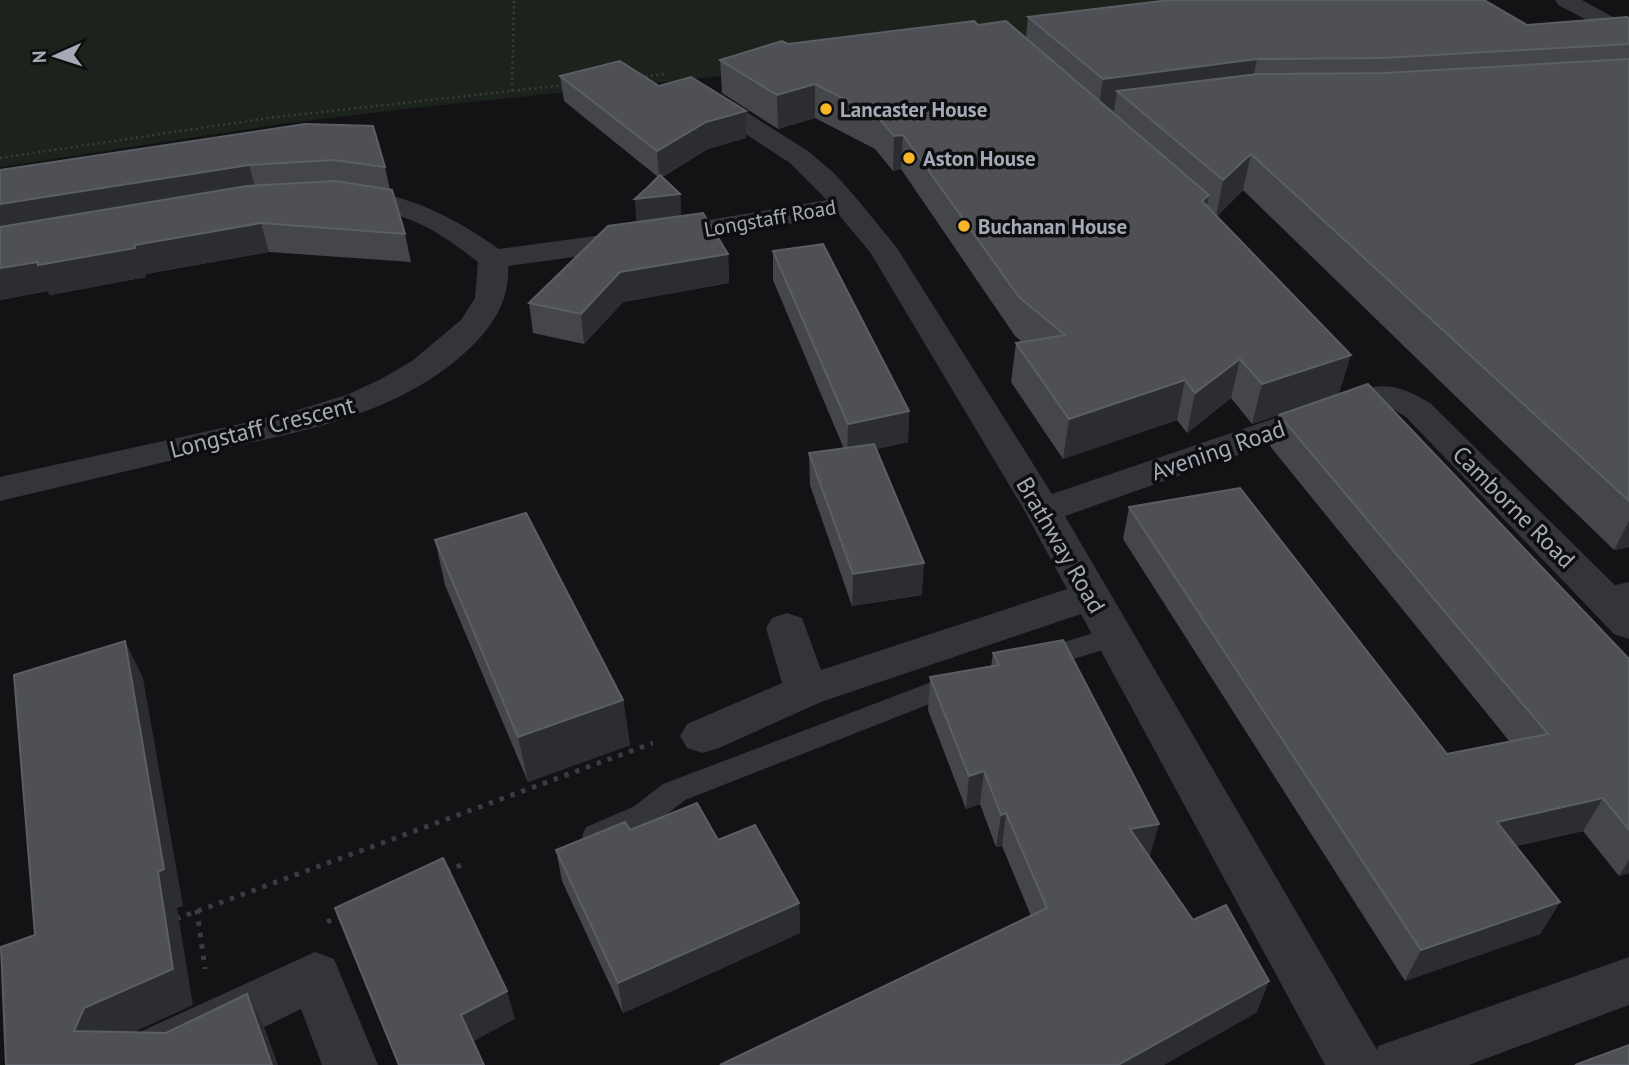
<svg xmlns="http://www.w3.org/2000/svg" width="1629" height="1065" font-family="'PT Sans',sans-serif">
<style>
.green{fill:#1b231c}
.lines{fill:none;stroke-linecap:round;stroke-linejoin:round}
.path-far1{stroke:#3a3c41;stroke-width:2.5;stroke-dasharray:2 3.5;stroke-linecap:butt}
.path{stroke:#3a3c41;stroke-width:5;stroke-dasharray:4.5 7;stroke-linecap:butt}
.service{fill:#34353a;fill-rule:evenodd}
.minor{fill:#34353a;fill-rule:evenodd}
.wall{fill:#44464a}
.shaded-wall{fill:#2c2d30}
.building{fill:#4f5056;stroke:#5c5e65;stroke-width:2}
.poi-dot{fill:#f8b528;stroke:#0e0e10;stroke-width:2.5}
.labels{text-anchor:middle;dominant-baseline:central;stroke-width:7;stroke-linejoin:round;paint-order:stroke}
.far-poi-label{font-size:21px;font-weight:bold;fill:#a4aab6;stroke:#0e0e10;text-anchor:start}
.far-street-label{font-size:21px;fill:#a4aab6;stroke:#0e0e10}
.street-label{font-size:24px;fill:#a4aab6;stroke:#0e0e10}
</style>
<rect width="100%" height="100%" fill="#131315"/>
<polygon class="green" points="0,0 1454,0 405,109 289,123 0,167"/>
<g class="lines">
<g class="path-far1">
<polyline points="640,77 666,74"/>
<polyline points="512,91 514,0"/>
<polyline points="0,158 268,118 565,85"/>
</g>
<g class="path">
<polyline points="446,871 461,865"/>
<polyline points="197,910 205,969"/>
<polyline points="176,919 653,743"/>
<polyline points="327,922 344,915"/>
</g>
<g class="service">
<polygon points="1629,582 1629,600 1602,605 1593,602 1589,596 1593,590"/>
<polygon points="1114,627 1123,630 1127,637 1123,644 1037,670 1027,667 1023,660 1027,653"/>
<path d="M958 672 968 675 972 682 968 689 685 800C663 818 615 855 586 845L582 836 586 827 633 807 663 784Z"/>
</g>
<g class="minor">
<polygon points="1555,0 1582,0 1629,26 1629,42 1558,5"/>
<path d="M701 87 710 89 808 151 835 174 857 199 897 248 1052 494 1357 390C1388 382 1403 387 1430 403L1629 599V639L1614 634 1406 417 1388 406 1373 407 1065 516 1377 1050 1378 1046 1398 1039 1629 957V1005L1469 1065H1325L1081 614 821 702 719 748 703 753 687 748 680 736 687 724 782 683 766 628 772 618 787 613 802 618 821 670 1067 589 1023 508 870 252 839 215 691 241 508 266C510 300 493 326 469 349 393 421 284 434 186 457 124 472 62 486 0 501V477L285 414 349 394 381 379 412 361 461 320 475 298 478 262C452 242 424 221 391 214 372 210 353 210 335 206L331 200 335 194C388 181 458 219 499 249L691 223 827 200 790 163 692 99 689 94 692 89Z"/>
<polygon points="315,952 334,959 378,1065 322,1065 301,1009 187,1065 101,1065 109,1046"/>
</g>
</g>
<g class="wall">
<polygon points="1028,17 1527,25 1629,18 1629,547 1614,550 1243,190 1217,216 1339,394 1629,659 1629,873 1619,876 1583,831 1516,846 1560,902 1540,934 1405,981 1123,539 1129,507 1447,754 1510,742 1270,446 1279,415 1315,402 1252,424 1231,398 1187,433 1177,420 1063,459 1011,382 1016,343 1022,342 1015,336 901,169 893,171 875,149 815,118 778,129 722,93 720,60 788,44 978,25 1026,37"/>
<polygon points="560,76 659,86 746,138 708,149 662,177 680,194 681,216 728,254 729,283 623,302 584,344 533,333 529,303 637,222 635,199 658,177 564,101"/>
<polygon points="305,124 385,167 390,190 405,234 411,262 269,252 146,274 146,277 50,295 48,291 0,300 0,170"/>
<polygon points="773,251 909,411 908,442 876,449 922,595 852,606 810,485 809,453 844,449 773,280"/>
<polygon points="435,540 623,700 630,745 528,782 445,585"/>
<polygon points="993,653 1150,856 1149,856 1193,920 1269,981 1256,1013 1031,916 1002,846 996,847 980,804 966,809 928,710 930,677 991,667"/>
<polygon points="630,830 718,840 799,903 800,933 623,1013 562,881 556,850"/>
</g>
<g class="shaded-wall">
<polygon points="1257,59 1250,93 1117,91 1114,111 1098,113 1103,79"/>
<polygon points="815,84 815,118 778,129 777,95"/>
<polygon points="746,111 746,138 708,149 659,178 657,151 706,122"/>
<polygon points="903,135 901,169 893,171 894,136"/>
<polygon points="1251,154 1243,190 1216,217 1223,180"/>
<polygon points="249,165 257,193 0,234 0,204"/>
<polygon points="680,194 682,222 637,228 635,199"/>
<polygon points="1209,195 1201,231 1202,201"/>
<polygon points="261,223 269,252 146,274 146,277 50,295 48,291 0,300 0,268"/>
<polygon points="728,254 729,283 623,302 584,344 581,314 620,272"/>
<polygon points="1351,355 1339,394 1252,424 1262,384"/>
<polygon points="1240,359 1231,398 1187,433 1195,393"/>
<polygon points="1185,380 1177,420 1063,459 1069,419"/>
<polygon points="909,411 908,442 847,456 848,424"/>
<polygon points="1629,521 1629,547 1614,550"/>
<polygon points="924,563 922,595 852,606 853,574"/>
<polygon points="125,641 143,678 183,906 177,908 193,1005 108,1044 74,1031 84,1008"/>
<polygon points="623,700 630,745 528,782 518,737"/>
<polygon points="984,771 980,804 966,809 969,776"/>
<polygon points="1603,798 1583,831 1480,854 1497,822"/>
<polygon points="1006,813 1002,846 996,847 1001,815"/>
<polygon points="1159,824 1150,856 1122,862 1130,829"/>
<polygon points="1629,860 1629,873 1619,876"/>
<polygon points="1560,902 1540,934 1405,981 1421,950"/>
<polygon points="799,903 800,933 623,1013 618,983"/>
<polygon points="1269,981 1256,1013 1164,1065 1118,1065"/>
<polygon points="507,991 515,1019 470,1043 461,1015"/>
<polygon points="247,994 265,1029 278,1065 272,1065"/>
</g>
<g class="building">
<polygon points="1170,0 1484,0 1527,25 1627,17 1629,18 1629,44 1383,58 1257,59 1103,79 1028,17"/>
<polygon points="974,21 978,25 1006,21 1209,195 1202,201 1351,355 1262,384 1240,359 1195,393 1185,380 1069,419 1016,343 1065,335 1019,297 903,135 894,136 876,115 815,84 777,95 720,60 782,41 788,44"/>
<polygon points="1629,59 1629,501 1251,154 1223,180 1117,91 1258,74 1384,73"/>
<polygon points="620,61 659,86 691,77 746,111 706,122 657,151 560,76"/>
<polygon points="305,124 373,126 385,167 333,160 249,165 0,204 0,170"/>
<polygon points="660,175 680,194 635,199 648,187"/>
<polygon points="336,181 392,190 405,234 261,223 135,245 135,248 38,265 38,262 0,268 0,227 247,186"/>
<polygon points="703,213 728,254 620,272 581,314 529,303 608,226"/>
<polygon points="823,244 909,411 848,424 773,251"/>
<polygon points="1368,384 1629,659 1629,830 1603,798 1497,822 1560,902 1421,950 1129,507 1240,488 1447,754 1548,734 1279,415"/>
<polygon points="874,444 924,563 853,574 809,453"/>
<polygon points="526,513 623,700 518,737 435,540"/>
<polygon points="1063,640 1159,824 1130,829 1193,920 1226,905 1269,981 1118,1065 720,1065 1047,908 1006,813 1001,815 984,771 969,776 930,677 999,665 993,653"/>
<polygon points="125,641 164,869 158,872 173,969 84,1008 74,1031 166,1033 247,994 272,1065 6,1065 1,947 35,935 14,675"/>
<polygon points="697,803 718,840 755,825 799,903 618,983 556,850 625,822 630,830"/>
<polygon points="443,858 507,991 461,1015 484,1065 399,1065 335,908"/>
<polygon points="1629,1045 1629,1065 1575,1065"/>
</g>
<g class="poi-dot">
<circle cx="826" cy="109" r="7"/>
<circle cx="909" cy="158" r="7"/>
<circle cx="964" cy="226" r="7"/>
</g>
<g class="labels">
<g class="far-poi-label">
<text x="840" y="109">Lancaster House</text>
<text x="923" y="158">Aston House</text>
<text x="978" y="226">Buchanan House</text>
</g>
<g class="far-street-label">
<text transform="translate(770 218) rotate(-10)">Longstaff Road</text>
</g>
<g class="street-label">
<text transform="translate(262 427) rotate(-14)">Longstaff Crescent</text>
<text transform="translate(1218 450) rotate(-19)">Avening Road</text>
<text transform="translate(1514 507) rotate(45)">Camborne Road</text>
<text transform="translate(1061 545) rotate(60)">Brathway Road</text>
</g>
</g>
<g transform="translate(56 56) rotate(267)" stroke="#0e0e10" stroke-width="5" paint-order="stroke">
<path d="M0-5L12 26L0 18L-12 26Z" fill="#a4aab6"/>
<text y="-10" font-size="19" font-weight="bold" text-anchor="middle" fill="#a4aab6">N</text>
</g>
</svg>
